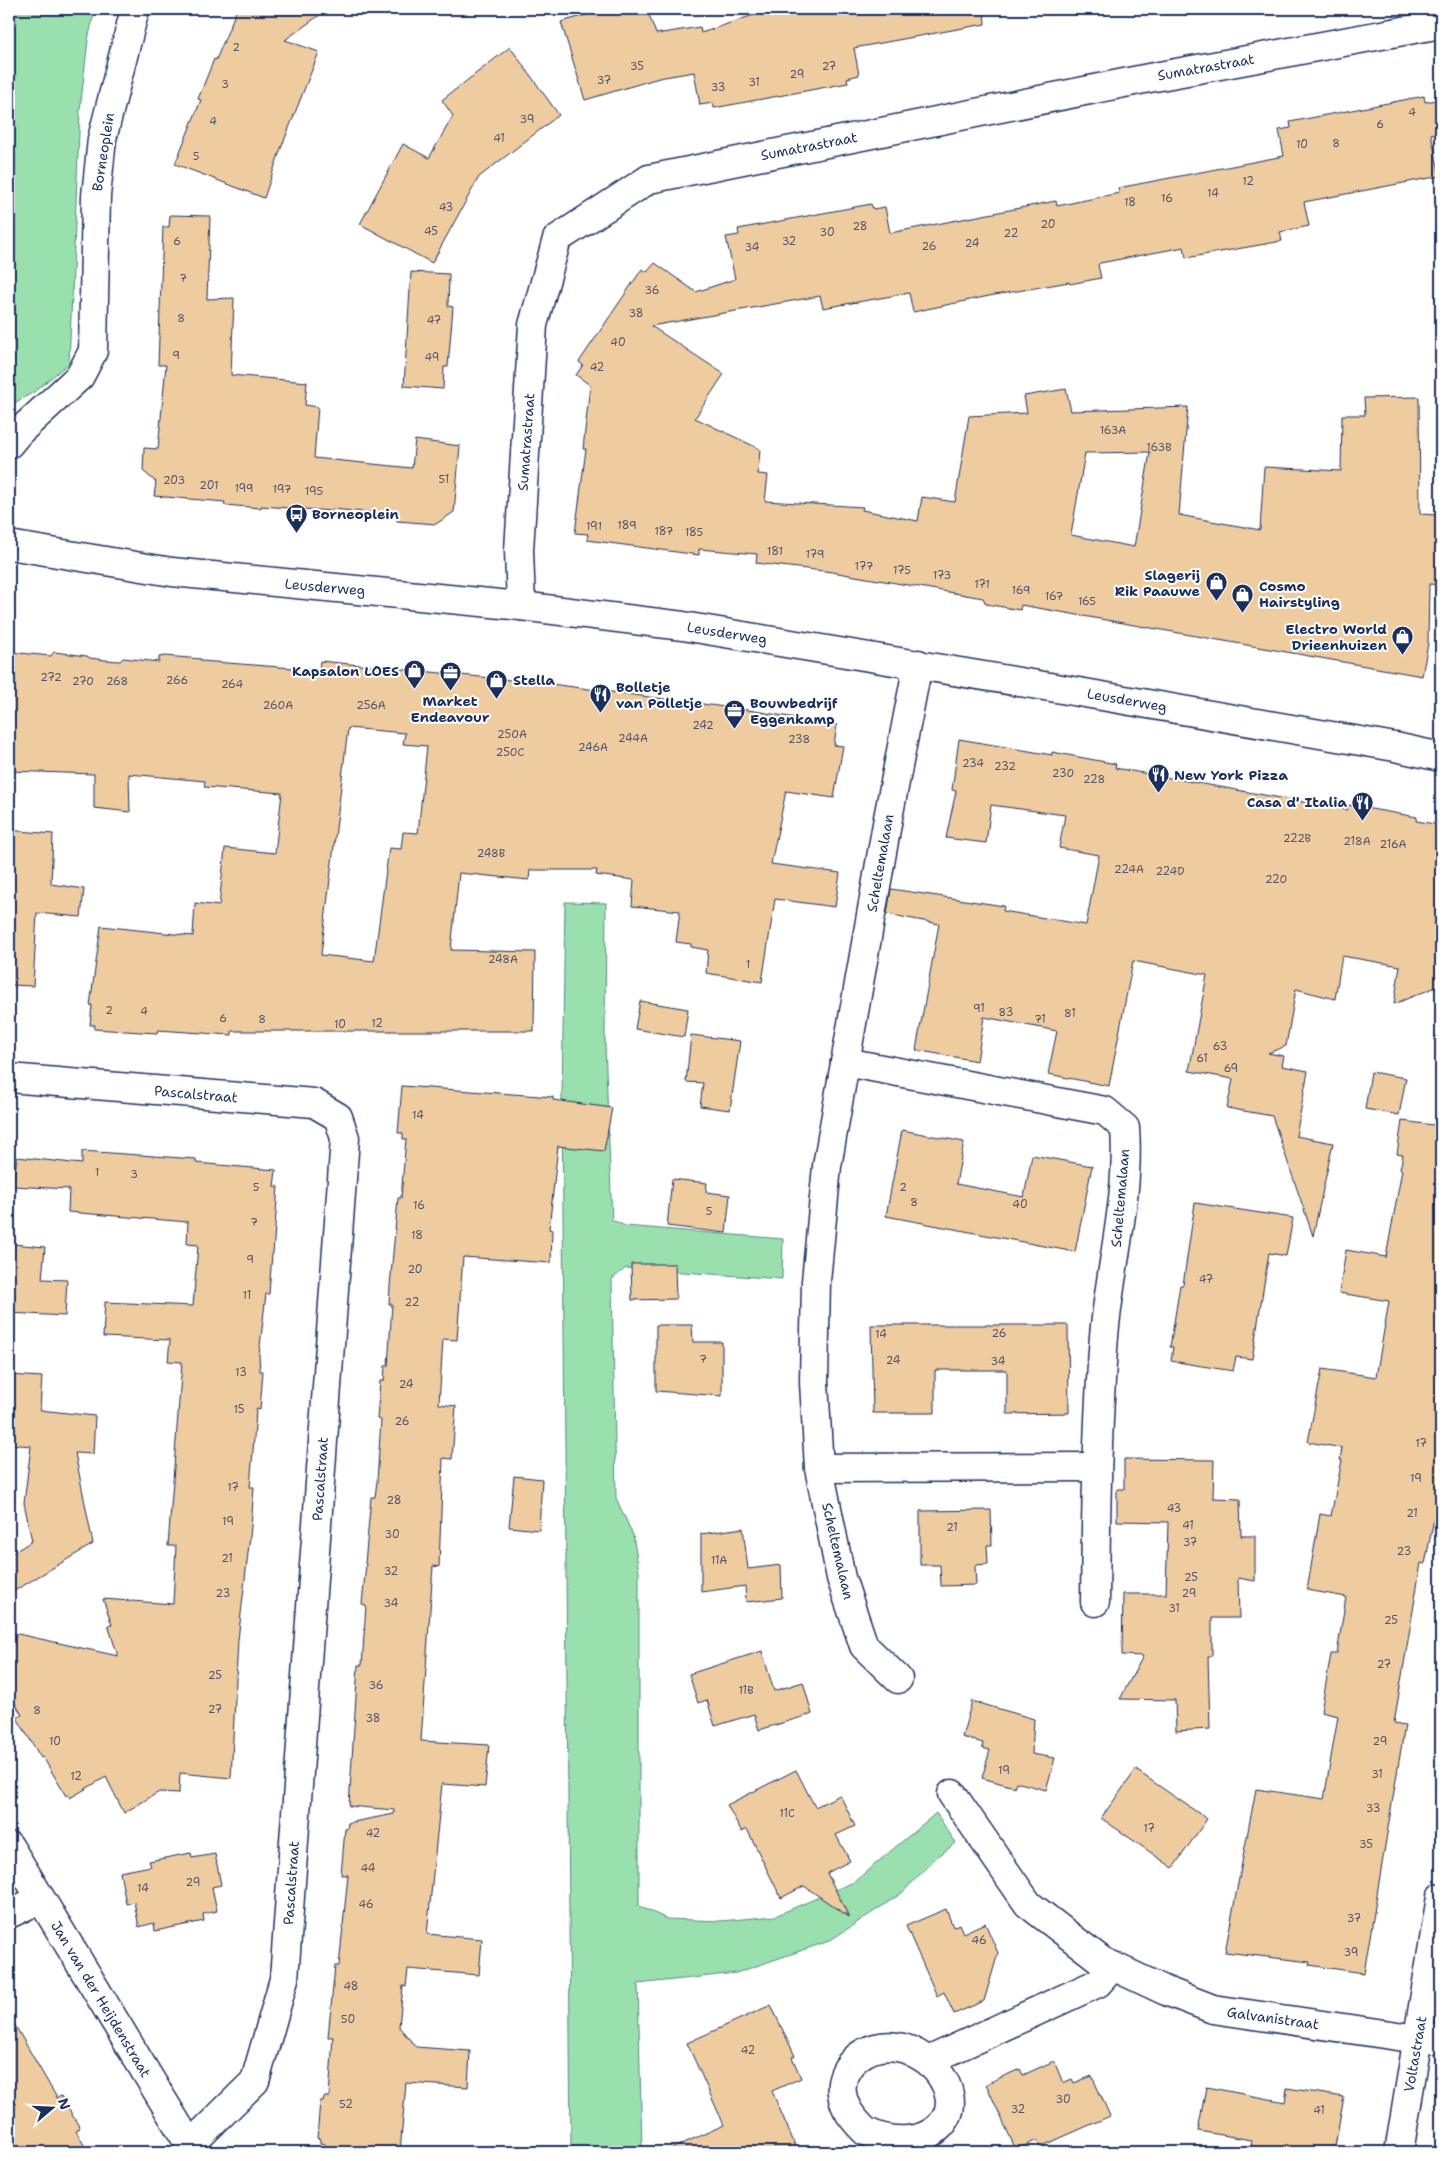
<svg xmlns="http://www.w3.org/2000/svg" width="1450" height="2161" font-family="'Shantell Sans',sans-serif">
<style>
.green{fill:#99e0ae;stroke:#5a8886}
.building{fill:#efcba0;stroke:#1b2f5e;fill-rule:evenodd}
.lines{fill:none;stroke-linecap:round;stroke-linejoin:round}
.minor-casing{stroke:#1b2f5e;stroke-width:31}
.tertiary-casing{stroke:#1b2f5e;stroke-width:31}
.minor{stroke:#fff;stroke-width:28}
.tertiary{stroke:#fff;stroke-width:28}
.labels{text-anchor:middle;dominant-baseline:central;stroke-width:4;stroke-linejoin:round;paint-order:stroke}
.number-label{font-size:11px;fill:#50566e}
.street-label{font-size:14px;fill:#1b2f5e;stroke:#fff}
.poi-label{font-size:14px;font-weight:bold;fill:#1b2f5e;stroke:#fff;text-anchor:start}
</style>
<rect width="100%" height="100%" fill="#fff"/>
<filter id="ink" filterUnits="userSpaceOnUse"><feTurbulence type="fractalNoise" baseFrequency=".02" numOctaves="2"/><feDisplacementMap in="SourceGraphic" scale="10" xChannelSelector="R" yChannelSelector="G"/><feConvolveMatrix kernelMatrix="1 2 1 2 8 2 1 2 1" color-interpolation-filters="sRGB"/></filter>
<g filter="url(#ink)">
<g class="green">
<polygon points="9,9 95,9 88,40 80,110 69,363 34,392 9,406"/>
<polygon points="565,902 606,903 605,1044 612,1220 625,1226 783,1239 782,1279 626,1268 612,1279 616,1498 633,1535 639,1571 639,1906 667,1919 721,1921 775,1916 854,1882 936,1813 956,1843 937,1857 902,1893 829,1941 736,1973 638,1984 642,2152 571,2152 562,1096"/>
</g>
<g class="building">
<polygon points="237,9 328,9 285,40 319,52 280,151 264,198 175,164 201,100 198,99 214,59 216,60"/>
<polygon points="607,9 647,9 656,34 700,27 701,33 771,9 984,9 985,24 854,48 859,75 847,78 848,83 714,108 713,103 700,105 694,72 659,78 585,100 561,22"/>
<polygon points="510,47 559,115 479,177 432,263 360,224 403,144 429,158 453,116 442,100"/>
<path d="M1424 96 1425 102 1437 100 1441 120V132L1431 134 1440 176 1304 202 1309 226 1280 232 1282 241 1186 258 1184 247 1100 263 1098 265 1101 278 1070 284 1069 282 989 296 913 312 909 293 823 308 820 296 651 326 724 374 695 418 760 449 758 474 768 475 765 501 863 507 862 510 918 521 922 497 955 502 969 416 1027 413 1024 396 1066 389 1071 411 1188 407 1179 515 1260 530 1264 467 1341 471 1342 415H1365L1364 398 1419 397 1420 514 1437 515V533L1441 534V585L1429 584 1428 644 1422 676 1021 605 1020 610 986 604 983 598 832 572 756 563 757 554 699 549V555L587 540 588 534 575 533 586 449H583L590 385 576 375 583 365 579 362 642 269 647 272 655 263 696 292 735 279 726 237 739 235 738 229 871 204 873 209 885 207 890 233 1056 201 1057 206 1119 193 1118 188 1284 156 1279 130 1291 128 1290 122ZM1150 452 1134 547 1071 535 1085 453Z"/>
<polygon points="170,215 210,216 207,299 234,298 231,375 307,382 305,405 318,407 314,458 412,468 415,440 460,446 454,512 436,524 397,521 397,515 332,509 332,511 261,506 261,508 224,505 225,502 154,496 156,482 143,471 144,448 158,449 166,365 158,365 163,227 169,227"/>
<polygon points="411,272 449,274 448,306 453,307 448,367 444,367 443,389 404,386"/>
<path d="M9 652 51 656 54 652 87 656 90 658 105 660 120 661 123 658 159 662V657L165 656 201 659V661L319 670 320 661 551 684 755 711 837 725 834 745 843 746 834 798 786 791 771 864 840 873 835 907 775 899 762 982 706 973 708 950 691 947V944L676 942 680 911 632 906 634 880 596 875 597 870H530L529 880 459 873 451 950 535 952 534 1031H232V1035L158 1030 157 1033 94 1029 95 1025H90L92 1005H90L101 926 193 936 195 903 219 906 225 848 275 853 282 793 204 787 205 781 129 774 130 812 94 808V774L9 771ZM348 728 405 733 403 744 427 746 418 833 403 832 401 849 389 848 374 961 321 955Z"/>
<polygon points="959,739 1052,755 1052,752 1116,764 1115,768 1347,810 1348,805 1417,817 1416,821 1441,825 1441,985 1394,1004 1400,966 1342,956 1335,999 1296,989 1286,1046 1268,1053 1284,1056 1282,1066 1308,1071 1296,1136 1333,1143 1313,1236 1272,1116 1227,1108 1233,1079 1189,1071 1207,975 1133,961 1109,1086 1048,1074 1057,1031 984,1017 977,1061 916,1050 939,924 887,914 891,889 1004,906 1003,911 1086,925 1099,855 1059,848 1065,815 991,805 986,843 946,838 956,791 952,790"/>
<polygon points="9,830 53,834 51,884 84,889 81,917 37,913 33,986 9,985"/>
<polygon points="640,1001 688,1009 684,1037 635,1029"/>
<polygon points="691,1035 740,1041 730,1110 700,1106 703,1083 686,1082"/>
<polygon points="1371,1072 1406,1078 1399,1115 1365,1109"/>
<polygon points="402,1086 553,1097 553,1100 612,1108 604,1151 558,1146 549,1229 552,1230 551,1263 463,1257 457,1340 443,1339 439,1404 456,1406 452,1459 443,1458 439,1567 433,1566 421,1741 489,1745 485,1787 442,1784 427,1934 482,1939 479,1975 408,1969 406,1987 403,1986 399,2027 416,2047 470,2051 468,2087 406,2083 400,2152 324,2152 325,2144 320,2143 320,2139 317,2138 320,2101 323,2101 324,2097 329,2097 333,2037 328,2037 335,1966 339,1966 348,1875 341,1875 345,1829 347,1829 348,1823 394,1814 394,1810 349,1806 358,1665 362,1665 366,1605 362,1604 366,1564 365,1564 371,1497 375,1497 377,1481 381,1420 377,1419 380,1381 384,1381 385,1366 388,1366 392,1304 389,1304 390,1286 398,1198 401,1198 406,1139 403,1139 403,1133 398,1133"/>
<polygon points="1402,1121 1441,1126 1441,1483 1425,1564 1421,1563 1394,1723 1405,1725 1364,1973 1309,1965 1310,1962 1225,1952 1256,1789 1324,1799 1338,1716 1321,1712 1331,1654 1337,1654 1346,1597 1307,1590 1320,1514 1331,1516 1342,1460 1340,1460 1342,1448 1308,1442 1322,1369 1376,1377 1389,1301 1339,1293 1346,1250 1386,1257 1402,1170 1400,1169 1403,1155 1397,1154"/>
<polygon points="902,1130 964,1142 956,1184 1024,1197 1032,1155 1092,1166 1075,1252 886,1216"/>
<polygon points="82,1151 196,1159 196,1163 276,1170 274,1187 278,1186 273,1254 272,1254 269,1294 266,1294 259,1355 260,1371 263,1371 260,1410 256,1409 255,1426 250,1487 254,1487 251,1527 238,1640 231,1778 180,1773 179,1793 159,1792 124,1813 106,1777 70,1798 68,1794 66,1796 43,1757 41,1758 17,1718 22,1715 9,1693 9,1632 118,1656 108,1625 112,1625 103,1599 173,1604 176,1546 168,1546 182,1362 168,1361 170,1340 103,1337 105,1302 193,1306 198,1245 187,1244 188,1222 68,1212 69,1189 13,1186 17,1157 82,1164"/>
<polygon points="672,1179 707,1183 706,1192 730,1195 726,1233 667,1226"/>
<polygon points="1195,1203 1293,1218 1286,1256 1269,1253 1252,1359 1236,1357 1233,1371 1171,1361 1173,1347 1170,1347 1180,1285 1183,1285"/>
<polygon points="13,1244 45,1247 42,1279 67,1280 65,1316 9,1313"/>
<polygon points="631,1264 675,1264 676,1299 632,1300"/>
<polygon points="656,1325 692,1325 693,1342 722,1342 722,1396 656,1391"/>
<polygon points="871,1325 1068,1325 1069,1413 1007,1414 1007,1370 935,1370 935,1413 873,1413"/>
<polygon points="9,1375 42,1377 40,1410 95,1416 93,1454 75,1453 93,1544 9,1594 9,1555 32,1541 24,1503 31,1446 9,1444"/>
<polygon points="1124,1459 1214,1460 1213,1498 1240,1499 1241,1536 1255,1536 1255,1581 1238,1578 1239,1618 1212,1618 1212,1656 1208,1656 1210,1729 1176,1731 1175,1700 1120,1699 1143,1656 1122,1655 1123,1594 1166,1594 1168,1522 1117,1521 1117,1489 1124,1489"/>
<polygon points="514,1476 542,1479 539,1530 509,1527"/>
<polygon points="991,1510 992,1545 987,1545 988,1564 975,1565 976,1585 941,1586 940,1565 920,1565 920,1511"/>
<polygon points="743,1528 748,1569 781,1565 782,1598 746,1602 745,1586 701,1592 701,1534"/>
<polygon points="762,1651 774,1691 803,1682 812,1714 759,1730 754,1714 715,1726 707,1700 698,1703 689,1674"/>
<polygon points="972,1701 1034,1719 1032,1754 1055,1758 1046,1790 1016,1782 1014,1787 982,1778 990,1750 982,1748 983,1743 962,1737"/>
<polygon points="796,1770 815,1807 840,1795 855,1826 836,1835 850,1861 827,1873 849,1917 804,1886 781,1898 747,1829 742,1832 727,1805"/>
<polygon points="1136,1770 1207,1819 1173,1868 1101,1818"/>
<polygon points="191,1853 192,1858 215,1854 221,1885 212,1887 217,1911 203,1914 204,1921 155,1931 154,1923 139,1927 134,1902 126,1904 120,1872 151,1866 149,1861"/>
<polygon points="946,1909 953,1927 959,1924 963,1933 985,1923 998,1953 984,2001 954,2014 944,1992 937,1996 906,1926"/>
<polygon points="771,2005 795,2056 792,2057 801,2078 772,2091 798,2152 664,2152 724,2125 687,2043"/>
<polygon points="9,2015 57,2098 61,2096 80,2128 76,2131 88,2152 9,2152"/>
<polygon points="1054,2061 1063,2083 1072,2079 1074,2083 1092,2076 1110,2116 1040,2147 1037,2140 1016,2150 986,2084 1020,2069 1023,2075"/>
<polygon points="1206,2087 1285,2102 1287,2088 1344,2097 1334,2152 1261,2152 1262,2148 1251,2146 1252,2140 1198,2131"/>
</g>
<g class="lines">
<defs>
<g id="minor">
<polyline points="9,444 20,431 80,376 93,351 96,196 102,139 135,9"/>
<polyline points="521,606 519,550 533,325 557,239 649,179 1149,78 1441,24"/>
<path d="M845 1062 1105 1111 1125 1128C1130 1197 1110 1267 1104 1336 1097 1425 1096 1514 1095 1602"/>
<polyline points="9,1078 314,1103 338,1117 345,1138 284,1979 255,2081 190,2145"/>
<polyline points="819,1468 1096,1467"/>
<polyline points="898,1679 864,1646 841,1578 819,1468 814,1382 816,1281 827,1166 888,818 918,664"/>
<polyline points="952,1794 1028,1904 1102,1961 1166,1991 1213,2009 1418,2039 1441,2039"/>
<polyline points="9,1914 40,1899"/>
<path d="M928 2061C983 2113 924 2161 865 2131 854 2120 844 2109 842 2093 838 2063 870 2042 897 2047 908 2048 919 2055 928 2061L1098 1983 1113 1966"/>
<polyline points="1399,2152 1441,1897"/>
</g>
<g id="tertiary">
<polyline points="9,545 172,572 521,606 683,626 1050,687 1395,747 1441,757"/>
<polyline points="9,1846 194,2152"/>
</g>
</defs>
<use href="#minor" class="minor-casing"/>
<use href="#tertiary" class="tertiary-casing"/>
<use href="#minor" class="minor"/>
<use href="#tertiary" class="tertiary"/>
</g>
</g>
<defs>
<symbol id="bus-pin" viewBox="-11 -11 22 30"><path d="M0 17L-7.5 6A9.5 9.5 0 1 1 7.5 6Z" fill="#1b2f5e" stroke="#fff"/><path d="M-5-6H5V4H4V6H2V4H-2V6H-4V4H-5ZM-3.5-4V0h7V-4ZM-3.5 1.2v1.5H-2V1.2ZM2 1.2v1.5H3.5V1.2Z" fill="#fff"/></symbol>
<symbol id="shop-pin" viewBox="-11 -11 22 30"><path d="M0 17L-7.5 6A9.5 9.5 0 1 1 7.5 6Z" fill="#1b2f5e" stroke="#fff"/><path d="M-5-2.5h2.3a2.7 3.5 0 0 1 5.4 0H5L5.5 6h-11ZM-1.5-2.5h3a1.5 2.3 0 0 0-3 0Z" fill="#fff"/></symbol>
<symbol id="office-pin" viewBox="-11 -11 22 30"><path d="M0 17L-7.5 6A9.5 9.5 0 1 1 7.5 6Z" fill="#1b2f5e" stroke="#fff"/><path d="M-6-3h4V-5.5h4V-3h4V5H-6ZM-1-4.5V-3h2v-1.5ZM-6 0V1H6V0Z" fill="#fff"/></symbol>
<symbol id="restaurant-pin" viewBox="-11 -11 22 30"><path d="M0 17L-7.5 6A9.5 9.5 0 1 1 7.5 6Z" fill="#1b2f5e" stroke="#fff"/><path d="M-5-6h1v4h1v-4h1v4h1v-4h1v5L-1.5 .5V6h-2V.5L-5-1ZM5-6V6H3V1.5H1.5Q1.5-4 5-6Z" fill="#fff"/></symbol>
</defs>
<g fill-rule="evenodd">
<use href="#bus-pin" x="284" y="502" width="25" height="34"/>
<use href="#shop-pin" x="1204" y="570" width="25" height="34"/>
<use href="#shop-pin" x="1230" y="582" width="25" height="34"/>
<use href="#shop-pin" x="1390" y="624" width="25" height="34"/>
<use href="#shop-pin" x="402" y="658" width="25" height="34"/>
<use href="#office-pin" x="438" y="660" width="25" height="34"/>
<use href="#shop-pin" x="484" y="668" width="25" height="34"/>
<use href="#restaurant-pin" x="588" y="682" width="25" height="34"/>
<use href="#office-pin" x="722" y="698" width="25" height="34"/>
<use href="#restaurant-pin" x="1146" y="762" width="25" height="34"/>
<use href="#restaurant-pin" x="1350" y="790" width="25" height="34"/>
</g>
<g class="labels">
<g class="number-label">
<text x="236" y="47">2</text>
<text x="637" y="66">35</text>
<text x="829" y="66">27</text>
<text x="797" y="74">29</text>
<text x="604" y="80">37</text>
<text x="754" y="82">31</text>
<text x="225" y="84">3</text>
<text x="718" y="87">33</text>
<text x="1412" y="112">4</text>
<text x="527" y="119">39</text>
<text x="213" y="121">4</text>
<text x="1380" y="124">6</text>
<text x="499" y="138">41</text>
<text x="1336" y="143">8</text>
<text x="1302" y="144">10</text>
<text x="196" y="156">5</text>
<text x="1248" y="181">12</text>
<text x="1213" y="193">14</text>
<text x="1167" y="198">16</text>
<text x="1130" y="202">18</text>
<text x="446" y="207">43</text>
<text x="1048" y="224">20</text>
<text x="860" y="226">28</text>
<text x="431" y="231">45</text>
<text x="827" y="232">30</text>
<text x="1011" y="233">22</text>
<text x="177" y="241">6</text>
<text x="789" y="241">32</text>
<text x="972" y="243">24</text>
<text x="929" y="246">26</text>
<text x="752" y="247">34</text>
<text x="183" y="278">7</text>
<text x="652" y="290">36</text>
<text x="636" y="313">38</text>
<text x="181" y="318">8</text>
<text x="434" y="320">47</text>
<text x="618" y="342">40</text>
<text x="176" y="355">9</text>
<text x="432" y="357">49</text>
<text x="597" y="367">42</text>
<text x="1113" y="430">163A</text>
<text x="1159" y="447">163B</text>
<text x="444" y="479">51</text>
<text x="174" y="480">203</text>
<text x="209" y="485">201</text>
<text x="244" y="488">199</text>
<text x="282" y="489">197</text>
<text x="314" y="491">195</text>
<text x="627" y="525">189</text>
<text x="594" y="526">191</text>
<text x="664" y="531">187</text>
<text x="694" y="532">185</text>
<text x="775" y="551">181</text>
<text x="815" y="554">179</text>
<text x="864" y="566">177</text>
<text x="902" y="570">175</text>
<text x="942" y="575">173</text>
<text x="982" y="584">171</text>
<text x="1021" y="590">169</text>
<text x="1054" y="596">167</text>
<text x="1087" y="601">165</text>
<text x="51" y="677">272</text>
<text x="177" y="680">266</text>
<text x="83" y="681">270</text>
<text x="117" y="681">268</text>
<text x="232" y="684">264</text>
<text x="278" y="705">260A</text>
<text x="371" y="705">256A</text>
<text x="703" y="725">242</text>
<text x="512" y="734">250A</text>
<text x="633" y="738">244A</text>
<text x="799" y="739">238</text>
<text x="593" y="747">246A</text>
<text x="510" y="752">250C</text>
<text x="973" y="763">234</text>
<text x="1005" y="766">232</text>
<text x="1063" y="773">230</text>
<text x="1094" y="779">228</text>
<text x="1297" y="838">222B</text>
<text x="1357" y="841">218A</text>
<text x="1393" y="844">216A</text>
<text x="491" y="853">248B</text>
<text x="1129" y="869">224A</text>
<text x="1170" y="871">224D</text>
<text x="1276" y="879">220</text>
<text x="503" y="959">248A</text>
<text x="748" y="964">1</text>
<text x="979" y="1008">91</text>
<text x="109" y="1010">2</text>
<text x="144" y="1011">4</text>
<text x="1006" y="1012">83</text>
<text x="1070" y="1013">81</text>
<text x="223" y="1018">6</text>
<text x="262" y="1019">8</text>
<text x="1040" y="1019">71</text>
<text x="377" y="1023">12</text>
<text x="340" y="1024">10</text>
<text x="1220" y="1046">63</text>
<text x="1202" y="1058">61</text>
<text x="1231" y="1068">69</text>
<text x="418" y="1115">14</text>
<text x="97" y="1172">1</text>
<text x="134" y="1174">3</text>
<text x="256" y="1187">5</text>
<text x="903" y="1187">2</text>
<text x="914" y="1202">8</text>
<text x="1020" y="1204">40</text>
<text x="419" y="1205">16</text>
<text x="709" y="1211">5</text>
<text x="254" y="1222">7</text>
<text x="417" y="1235">18</text>
<text x="250" y="1259">9</text>
<text x="415" y="1269">20</text>
<text x="1206" y="1279">47</text>
<text x="247" y="1295">11</text>
<text x="412" y="1302">22</text>
<text x="999" y="1333">26</text>
<text x="881" y="1334">14</text>
<text x="703" y="1359">7</text>
<text x="893" y="1360">24</text>
<text x="998" y="1361">34</text>
<text x="241" y="1372">13</text>
<text x="406" y="1384">24</text>
<text x="239" y="1409">15</text>
<text x="402" y="1421">26</text>
<text x="1421" y="1443">17</text>
<text x="1416" y="1478">19</text>
<text x="233" y="1487">17</text>
<text x="394" y="1500">28</text>
<text x="1174" y="1508">43</text>
<text x="1412" y="1513">21</text>
<text x="228" y="1521">19</text>
<text x="1188" y="1525">41</text>
<text x="952" y="1527">21</text>
<text x="392" y="1534">30</text>
<text x="1190" y="1542">37</text>
<text x="1404" y="1551">23</text>
<text x="227" y="1558">21</text>
<text x="719" y="1560">11A</text>
<text x="391" y="1571">32</text>
<text x="1191" y="1577">25</text>
<text x="223" y="1593">23</text>
<text x="1189" y="1593">29</text>
<text x="391" y="1603">34</text>
<text x="1174" y="1608">31</text>
<text x="1391" y="1620">25</text>
<text x="1384" y="1664">27</text>
<text x="215" y="1675">25</text>
<text x="376" y="1685">36</text>
<text x="746" y="1690">11B</text>
<text x="215" y="1709">27</text>
<text x="37" y="1710">8</text>
<text x="373" y="1718">38</text>
<text x="55" y="1741">10</text>
<text x="1380" y="1741">29</text>
<text x="1004" y="1770">19</text>
<text x="1377" y="1774">31</text>
<text x="76" y="1776">12</text>
<text x="1373" y="1808">33</text>
<text x="787" y="1813">11C</text>
<text x="1149" y="1828">17</text>
<text x="373" y="1833">42</text>
<text x="1366" y="1844">35</text>
<text x="368" y="1868">44</text>
<text x="193" y="1882">29</text>
<text x="143" y="1888">14</text>
<text x="366" y="1904">46</text>
<text x="1354" y="1918">37</text>
<text x="979" y="1940">46</text>
<text x="1351" y="1952">39</text>
<text x="351" y="1986">48</text>
<text x="348" y="2019">50</text>
<text x="748" y="2050">42</text>
<text x="1063" y="2099">30</text>
<text x="346" y="2104">52</text>
<text x="1018" y="2109">32</text>
<text x="1319" y="2110">41</text>
</g>
<g class="street-label">
<text transform="translate(1206 67) rotate(-10)">Sumatrastraat</text>
<text transform="translate(809 146) rotate(-11)">Sumatrastraat</text>
<text transform="translate(103 152) rotate(-81)">Borneoplein</text>
<text transform="translate(526 442) rotate(-86)">Sumatrastraat</text>
<text transform="translate(325 587) rotate(5)">Leusderweg</text>
<text transform="translate(727 633) rotate(9)">Leusderweg</text>
<text transform="translate(1127 700) rotate(10)">Leusderweg</text>
<text transform="translate(880 863) rotate(-80)">Scheltemalaan</text>
<text transform="translate(196 1094) rotate(5)">Pascalstraat</text>
<text transform="translate(1120 1198) rotate(-85)">Scheltemalaan</text>
<text transform="translate(320 1479) rotate(-86)">Pascalstraat</text>
<text transform="translate(838 1551) rotate(77)">Scheltemalaan</text>
<text transform="translate(291 1883) rotate(-86)">Pascalstraat</text>
<text transform="translate(101 1999) rotate(59)">Jan van der Heijdenstraat</text>
<text transform="translate(1273 2018) rotate(8)">Galvanistraat</text>
<text transform="translate(1415 2054) rotate(-80)">Voltastraat</text>
</g>
<g class="poi-label">
<text x="312" y="514">Borneoplein</text>
<text x="1200" y="575" text-anchor="end">Slagerij<tspan x="1200" dy="16">Rik Paauwe</tspan></text>
<text x="1259" y="586">Cosmo<tspan x="1259" dy="16">Hairstyling</tspan></text>
<text x="1387" y="629" text-anchor="end">Electro World<tspan x="1387" dy="16">Drieenhuizen</tspan></text>
<text x="399" y="671" text-anchor="end">Kapsalon LOES</text>
<text x="513" y="680">Stella</text>
<text x="616" y="687">Bolletje<tspan x="616" dy="16">van Polletje</tspan></text>
<text x="450" y="701" text-anchor="middle">Market<tspan x="450" dy="16">Endeavour</tspan></text>
<text x="750" y="703">Bouwbedrijf<tspan x="750" dy="16">Eggenkamp</tspan></text>
<text x="1174" y="775">New York Pizza</text>
<text x="1347" y="802" text-anchor="end">Casa d' Italia</text>
</g>
</g>
<rect width="1450" height="2161" fill="none" stroke="#fff" stroke-width="30"/>
<rect x="15" y="15" width="1420" height="2131" fill="none" stroke="#1b2f5e" stroke-width="2" filter="url(#ink)"/>
<g transform="translate(52 2108) rotate(71)" stroke="#ffffff" stroke-width="4" paint-order="stroke">
<path d="M0-4L9 19L0 12L-9 19Z" fill="#1b2f5e"/>
<text y="-8" font-size="14" font-weight="bold" text-anchor="middle" fill="#1b2f5e">N</text>
</g>
</svg>
